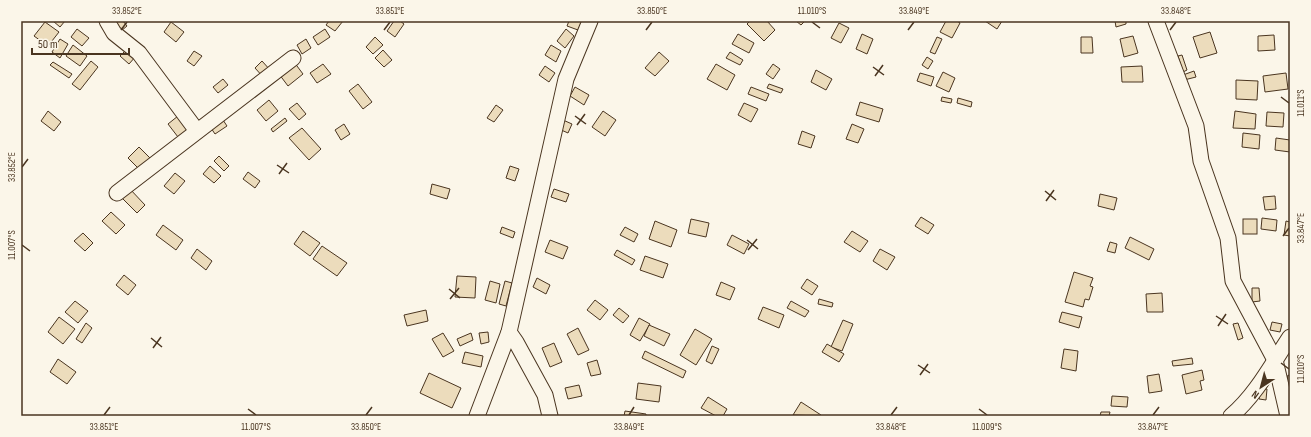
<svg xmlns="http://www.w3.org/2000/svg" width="1311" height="437" font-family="'Sofia Sans Condensed',sans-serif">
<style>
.building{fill:#ecdcbc;stroke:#4a3520}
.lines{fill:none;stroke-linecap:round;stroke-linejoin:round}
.minor-casing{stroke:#4a3520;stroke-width:17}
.minor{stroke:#fbf6e9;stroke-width:15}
.ticks{fill:none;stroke:#4a3520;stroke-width:1.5}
.neatline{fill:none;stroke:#4a3520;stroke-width:1.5}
.ticks-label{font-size:10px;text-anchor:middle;fill:#4a3520}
</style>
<rect width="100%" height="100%" fill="#fbf6e9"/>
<g class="building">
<polygon points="53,21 65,21 60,27"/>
<polygon points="114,21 123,21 127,26 121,31"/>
<polygon points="329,21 343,21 335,31 326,25"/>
<polygon points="394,21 400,21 404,24 395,37 387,31"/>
<polygon points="569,21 582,21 578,30 567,26"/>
<polygon points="750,21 767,21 775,30 764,41 747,24"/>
<polygon points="796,21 805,21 801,25"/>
<polygon points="946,21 957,21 960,23 952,38 940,32"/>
<polygon points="985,21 1002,21 997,29"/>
<polygon points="1115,21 1126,21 1126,24 1116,27"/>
<polygon points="45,22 59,32 48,46 34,36"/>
<polygon points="171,22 184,32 176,42 164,32"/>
<polygon points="839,23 849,28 841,43 831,38"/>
<polygon points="77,29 89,38 82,46 71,37"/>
<polygon points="325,29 330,37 318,45 313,37"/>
<polygon points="566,29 574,36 565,48 557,41"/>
<polygon points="1210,32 1217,53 1200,58 1193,37"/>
<polygon points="738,34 754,43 749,53 732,44"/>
<polygon points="862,34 873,39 867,54 856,49"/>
<polygon points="1274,35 1275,50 1258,51 1258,36"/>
<polygon points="1133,36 1138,53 1124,57 1120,39"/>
<polygon points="375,37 383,45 373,54 366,47"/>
<polygon points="937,37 942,39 935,54 930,52"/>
<polygon points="1081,37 1092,37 1093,53 1081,53"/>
<polygon points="60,39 68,44 60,58 52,52"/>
<polygon points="306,39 311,48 302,54 297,45"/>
<polygon points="73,45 87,56 80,66 66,56"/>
<polygon points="551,45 561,51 556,62 545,55"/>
<polygon points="127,49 136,56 129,64 120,56"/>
<polygon points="383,50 392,60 384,67 375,58"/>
<polygon points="194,51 202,56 194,66 187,61"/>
<polygon points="659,52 669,61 655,76 645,68"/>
<polygon points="730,52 743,60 740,65 726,58"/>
<polygon points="1182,55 1187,70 1183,72 1178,56"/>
<polygon points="927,57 933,61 928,69 922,65"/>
<polygon points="91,61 98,67 80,90 72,84"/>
<polygon points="262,61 271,71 264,78 255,68"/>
<polygon points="53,62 72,74 69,78 50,65"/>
<polygon points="294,62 303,74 288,86 279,74"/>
<polygon points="323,64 331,74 317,83 310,73"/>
<polygon points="716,64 735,75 727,90 707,79"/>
<polygon points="773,64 780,69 773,79 766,74"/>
<polygon points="545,66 555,73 549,82 539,75"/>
<polygon points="1142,66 1143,82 1122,82 1121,67"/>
<polygon points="816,70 832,79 826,90 811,82"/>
<polygon points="1194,71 1196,77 1184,80 1183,75"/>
<polygon points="943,72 955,78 949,92 936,86"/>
<polygon points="920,73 934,77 931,86 917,81"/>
<polygon points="1286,73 1288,89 1265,92 1263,76"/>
<polygon points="223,79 228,85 218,93 213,87"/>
<polygon points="1236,80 1258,81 1257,100 1236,99"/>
<polygon points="358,84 372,102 363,109 349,91"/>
<polygon points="769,84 783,89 781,93 767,88"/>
<polygon points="575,87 589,95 584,105 570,96"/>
<polygon points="751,87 769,94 766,101 748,94"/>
<polygon points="942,97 952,99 951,103 941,101"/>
<polygon points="958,98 972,102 971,107 957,103"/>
<polygon points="269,100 278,111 266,121 257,110"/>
<polygon points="860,102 883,109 879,122 856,115"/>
<polygon points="297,103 306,114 299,120 289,109"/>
<polygon points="744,103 758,109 751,122 738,115"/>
<polygon points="496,105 503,110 494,122 487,118"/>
<polygon points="48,111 61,122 54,131 41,121"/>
<polygon points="603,111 616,120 605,136 592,127"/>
<polygon points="1235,111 1256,114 1255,129 1233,128"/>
<polygon points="1267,112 1284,113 1283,127 1266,126"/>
<polygon points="178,116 188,129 178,137 168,124"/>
<polygon points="221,117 227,126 215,134 209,125"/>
<polygon points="285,118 287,121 273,132 271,129"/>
<polygon points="563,120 572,124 568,133 559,129"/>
<polygon points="344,124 350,134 341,140 335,130"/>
<polygon points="852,124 864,129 858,143 846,139"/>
<polygon points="302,128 321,149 309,160 289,138"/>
<polygon points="802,131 815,136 811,148 798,144"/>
<polygon points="1243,133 1260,135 1259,149 1242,147"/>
<polygon points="1276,138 1290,140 1290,152 1275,150"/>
<polygon points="139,147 150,158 139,169 128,158"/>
<polygon points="219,156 229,166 224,171 214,161"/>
<polygon points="210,166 221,176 214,183 203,174"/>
<polygon points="510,166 519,169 515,181 506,178"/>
<polygon points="248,172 260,181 255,188 243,179"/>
<polygon points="175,173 185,181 174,194 164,186"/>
<polygon points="432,184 450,189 447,199 430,194"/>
<polygon points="129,188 145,205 137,213 120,196"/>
<polygon points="554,189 569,194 566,202 551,197"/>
<polygon points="1100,194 1117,198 1114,210 1098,206"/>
<polygon points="1275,196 1276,209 1265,210 1263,197"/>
<polygon points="111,212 125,225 116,234 102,221"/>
<polygon points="921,217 934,225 928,234 915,226"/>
<polygon points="1262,218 1277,220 1276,231 1261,229"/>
<polygon points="691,219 709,223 706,237 688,233"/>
<rect x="1243" y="219" width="14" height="15"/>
<polygon points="655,221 677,230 671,247 649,239"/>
<polygon points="1286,221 1290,222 1290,236 1284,235"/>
<polygon points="163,225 183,240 176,250 156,235"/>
<polygon points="502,227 515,232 513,238 500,233"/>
<polygon points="625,227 638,234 634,242 620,235"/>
<polygon points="303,231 320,243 310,256 294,244"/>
<polygon points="852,231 868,241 860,252 844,242"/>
<polygon points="83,233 93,243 85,251 74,241"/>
<polygon points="732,235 749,244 744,254 727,245"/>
<polygon points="1130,237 1154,249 1149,260 1125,248"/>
<polygon points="550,240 568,247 563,259 545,252"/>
<polygon points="1110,242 1117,244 1115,253 1107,251"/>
<polygon points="322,246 347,263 337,276 313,259"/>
<polygon points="197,249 212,261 206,270 191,258"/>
<polygon points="880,249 895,257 887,270 873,261"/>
<polygon points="617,250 635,260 632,265 614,255"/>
<polygon points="645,256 668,264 663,278 640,270"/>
<polygon points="1074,272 1093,278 1090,286 1093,287 1089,300 1085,299 1083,307 1065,302"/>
<polygon points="124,275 136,285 128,295 116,285"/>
<polygon points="457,276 476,277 475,298 455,297"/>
<polygon points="537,278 550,285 546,294 533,287"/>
<polygon points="807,279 818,286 812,295 801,288"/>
<polygon points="490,281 500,284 496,303 485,300"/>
<polygon points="505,281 512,283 506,306 499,304"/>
<polygon points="721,282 735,288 730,300 716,295"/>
<polygon points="1252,288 1259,288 1260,301 1252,302"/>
<polygon points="1162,293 1163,312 1147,312 1146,294"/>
<polygon points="819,299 833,303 832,307 818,304"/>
<polygon points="595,300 608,310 600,320 587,310"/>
<polygon points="75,301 88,311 78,323 65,312"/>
<polygon points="791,301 809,311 805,317 787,308"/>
<polygon points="763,307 784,315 779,328 758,319"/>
<polygon points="619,308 629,316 623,323 613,315"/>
<polygon points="426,310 428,321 407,326 404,315"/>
<polygon points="1062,312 1082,317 1079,328 1059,322"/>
<polygon points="59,317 75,329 63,344 48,332"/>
<polygon points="639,318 650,324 640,341 630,335"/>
<polygon points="843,320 853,324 842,351 831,347"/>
<polygon points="1272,322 1282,324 1280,332 1270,330"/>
<polygon points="86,323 92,328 82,343 76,339"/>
<polygon points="1238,323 1243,338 1238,340 1233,324"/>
<polygon points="649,325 670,334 664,346 644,336"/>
<polygon points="578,328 589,350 578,355 567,334"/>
<polygon points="695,329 712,339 696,365 680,355"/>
<polygon points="488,332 489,342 481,344 479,333"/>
<polygon points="443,333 454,351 443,357 432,339"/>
<polygon points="471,333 473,340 460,346 457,339"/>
<polygon points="554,343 562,362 550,367 542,348"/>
<polygon points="827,344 844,354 839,362 822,352"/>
<polygon points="712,346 719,349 712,364 706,361"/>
<polygon points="1064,349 1078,351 1076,371 1061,368"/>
<polygon points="645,351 686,371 683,378 642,358"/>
<polygon points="465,352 483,356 481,367 462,363"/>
<polygon points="1192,358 1193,364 1173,366 1172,361"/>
<polygon points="58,359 76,372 67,384 50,372"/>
<polygon points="597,360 601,374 591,376 587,363"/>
<polygon points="1202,370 1204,380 1200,381 1202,390 1186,394 1182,375"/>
<polygon points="429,373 461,388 452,408 420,393"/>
<polygon points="1159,374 1162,391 1149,393 1147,376"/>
<polygon points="1288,375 1290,376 1290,385 1286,384"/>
<polygon points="638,383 661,386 659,402 636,399"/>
<polygon points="579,385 582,396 568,399 565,388"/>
<polygon points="1261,388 1267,389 1266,400 1259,399"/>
<polygon points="1112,396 1128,397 1127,407 1111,406"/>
<polygon points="708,397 727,409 723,416 716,416 701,408"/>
<polygon points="801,402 821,415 820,416 793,415"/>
<polygon points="625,411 646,414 646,416 624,416"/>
<polygon points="1101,412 1110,412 1109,416 1100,416"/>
</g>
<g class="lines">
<defs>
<g id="minor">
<polyline points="107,21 114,33 139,53 197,131"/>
<polyline points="1156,21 1196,126 1201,161 1228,238 1233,281 1275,360 1288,416"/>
<polyline points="117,193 293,58"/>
<polyline points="509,332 516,342 545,395 550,416"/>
<polyline points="477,416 509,332 566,79 590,21"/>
<path d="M1231 416C1256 395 1272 364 1290 337"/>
</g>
</defs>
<use href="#minor" class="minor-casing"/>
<use href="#minor" class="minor"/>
</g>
<path class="ticks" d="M812 22 820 28M121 30 127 22M384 30 390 22M646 30 652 22M908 30 914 22M1170 30 1176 22M873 67 884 75M875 76 883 65M1281 97 1289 103M575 116 586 124M577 125 585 114M277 165 289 173M22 167 28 159M279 174 287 163M1045 191 1056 200M1046 201 1054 190M1283 236 1289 228M747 240 758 249M22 245 30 251M748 250 757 239M449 289 460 298M450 299 459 288M1216 316 1228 324M1218 326 1226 314M151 338 162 347M153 348 161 337M1281 363 1289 369M918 365 930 373M920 375 928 364M248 409 256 415M979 409 987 415M104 415 110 407M366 415 372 407M629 415 634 407M891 415 897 407M1153 415 1159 407"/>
<rect width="1311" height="437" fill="none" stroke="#fbf6e9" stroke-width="44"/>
<g transform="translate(1261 387) rotate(216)" stroke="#fbf6e9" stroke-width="3" paint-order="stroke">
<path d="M0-3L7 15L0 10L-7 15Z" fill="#4a3520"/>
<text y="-6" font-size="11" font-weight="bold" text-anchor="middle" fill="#4a3520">N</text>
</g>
<path d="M32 48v6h97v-6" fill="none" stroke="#4a3520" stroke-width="2"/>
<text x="38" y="48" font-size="12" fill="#4a3520" stroke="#fbf6e9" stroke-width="3" paint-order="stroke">50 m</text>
<rect x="22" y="22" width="1267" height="393" class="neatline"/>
<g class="ticks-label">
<text x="127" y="14">33.852°E</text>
<text x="390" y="14">33.851°E</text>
<text x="652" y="14">33.850°E</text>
<text x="812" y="14">11.010°S</text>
<text x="914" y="14">33.849°E</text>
<text x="1176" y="14">33.848°E</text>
<text transform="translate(1300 103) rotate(-90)" y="4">11.011°S</text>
<text transform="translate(11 167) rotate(-90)" y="4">33.852°E</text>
<text transform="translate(1300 228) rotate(-90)" y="4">33.847°E</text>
<text transform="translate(11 245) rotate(-90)" y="4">11.007°S</text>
<text transform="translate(1300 369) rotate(-90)" y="4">11.010°S</text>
<text x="104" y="430">33.851°E</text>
<text x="256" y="430">11.007°S</text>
<text x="366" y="430">33.850°E</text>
<text x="629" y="430">33.849°E</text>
<text x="891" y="430">33.848°E</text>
<text x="987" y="430">11.009°S</text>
<text x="1153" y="430">33.847°E</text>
</g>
</svg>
